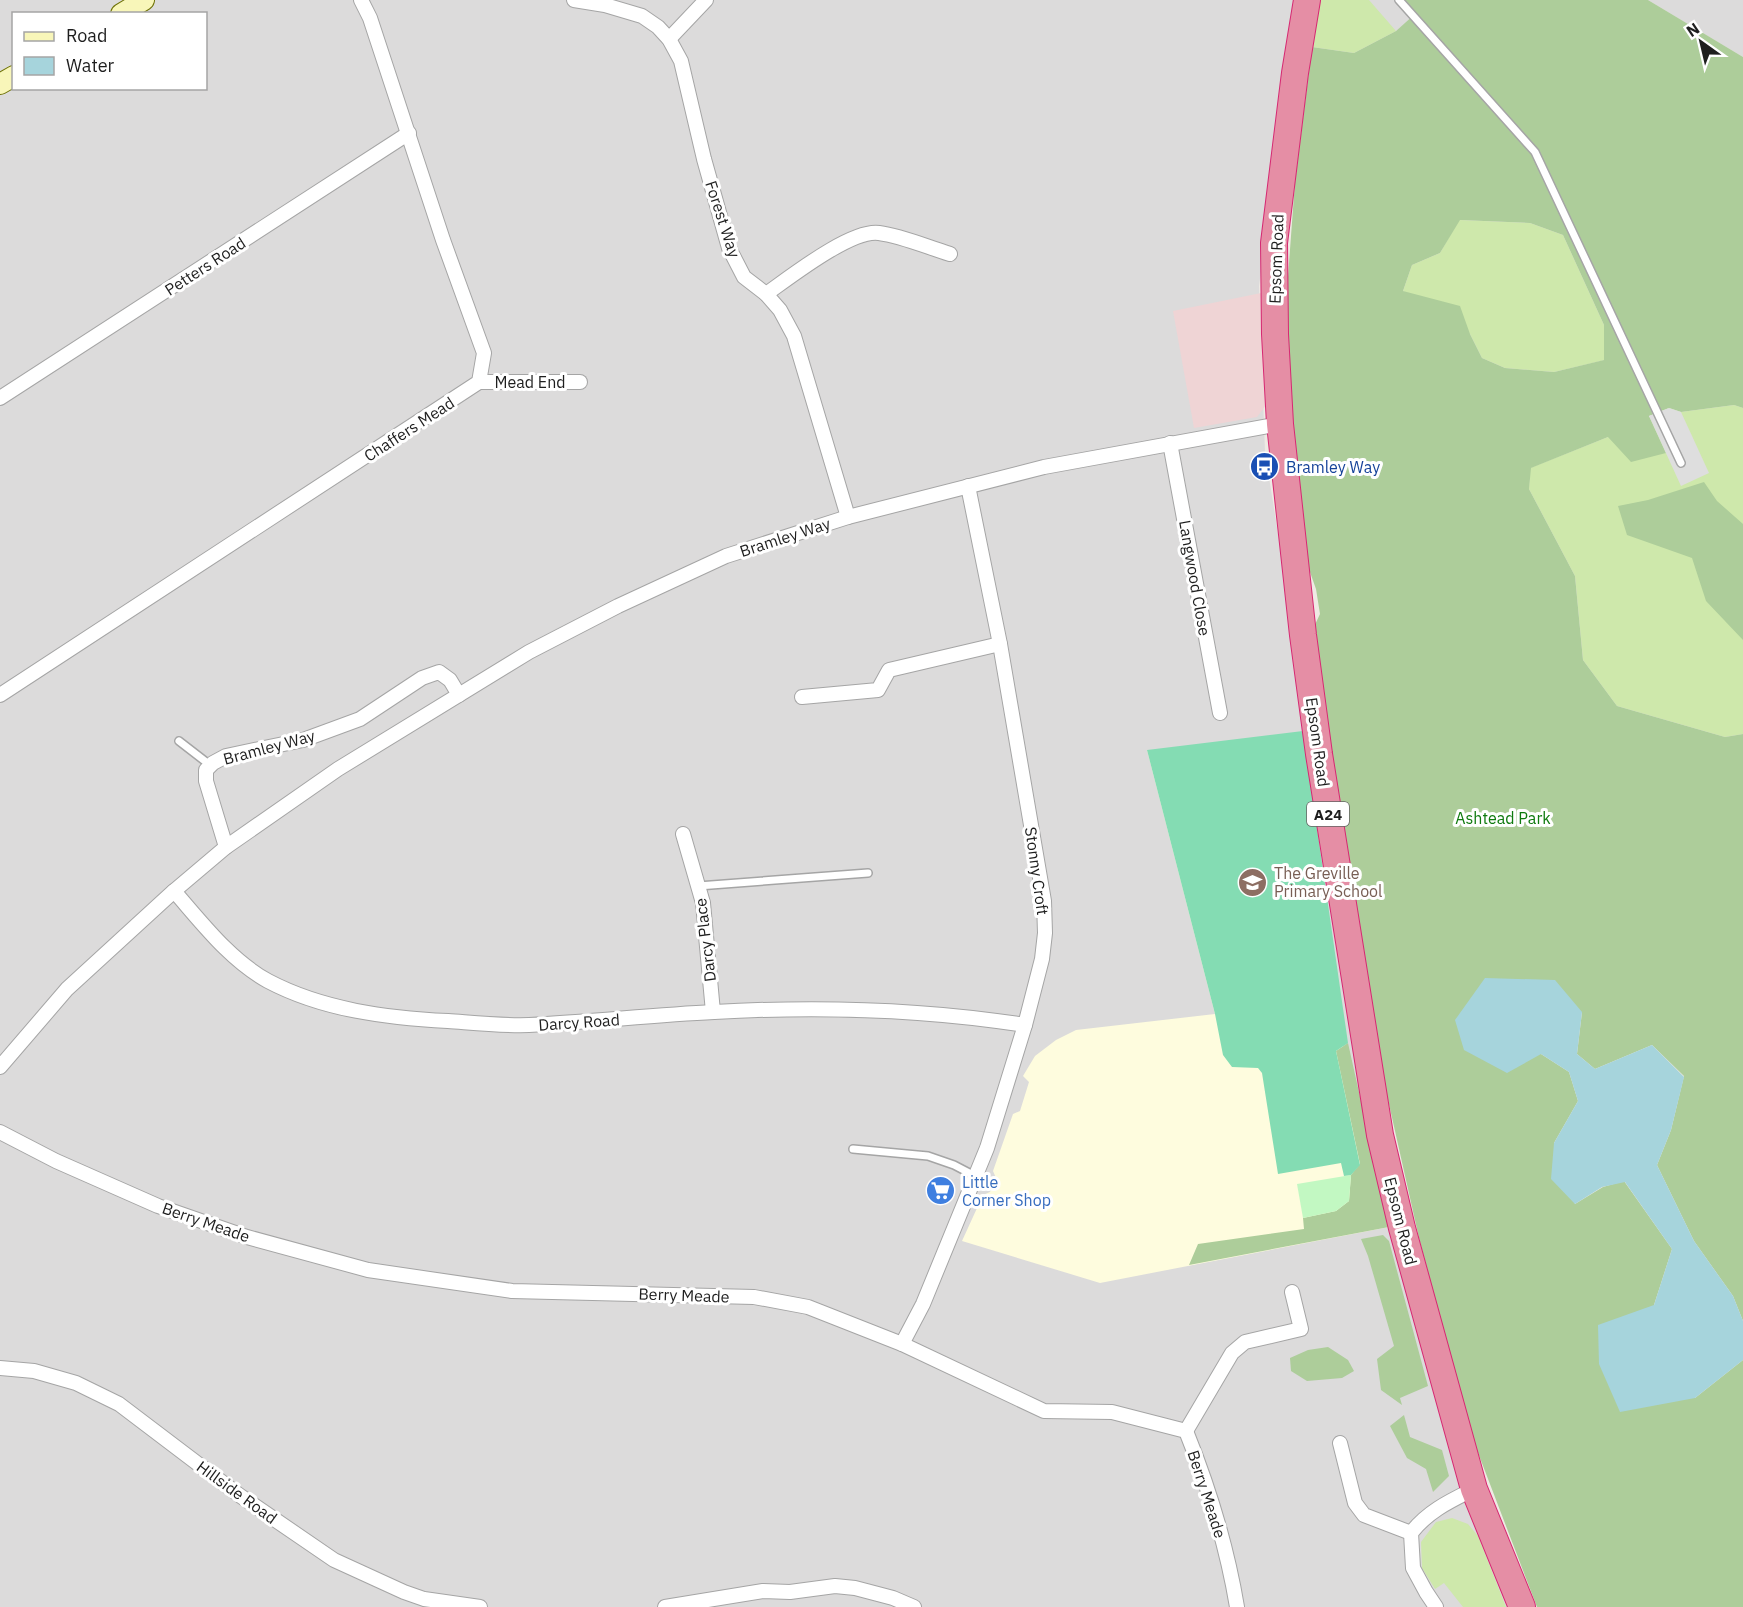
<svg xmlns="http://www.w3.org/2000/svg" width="1743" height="1607" font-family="'IBM Plex Sans',sans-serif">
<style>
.residential{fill:#dcdbdb;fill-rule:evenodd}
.commercial{fill:#efd4d5}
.education{fill:#fefcde}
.grass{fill:#cee8ab}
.forest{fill:#adcd9a;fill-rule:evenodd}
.park{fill:#c2f8c2}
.pitch{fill:#84dcb3}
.parking{fill:#dedede}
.water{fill:#a6d4dc}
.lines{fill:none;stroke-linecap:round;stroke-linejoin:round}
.lane-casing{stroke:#a5a5a5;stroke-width:10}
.street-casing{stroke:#a5a5a5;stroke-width:16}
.secondary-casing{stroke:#707307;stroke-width:22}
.highway-casing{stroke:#d62872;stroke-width:28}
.lane{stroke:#fff;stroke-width:7}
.street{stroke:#fff;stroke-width:14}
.secondary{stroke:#f8f6b9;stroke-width:20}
.highway{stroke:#e58ea5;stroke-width:26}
.labels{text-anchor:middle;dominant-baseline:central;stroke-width:6;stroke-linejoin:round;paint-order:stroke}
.shield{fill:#fff;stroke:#626262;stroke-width:1.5}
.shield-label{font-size:15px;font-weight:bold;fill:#1e1e1e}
.street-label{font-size:16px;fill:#1e1e1e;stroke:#fff}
.transit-label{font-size:16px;fill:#164399;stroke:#fff;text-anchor:start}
.park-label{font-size:16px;fill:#0e7a0e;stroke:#fff}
.education-label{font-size:16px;fill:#785e54;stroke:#fff;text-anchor:start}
.shop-label{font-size:16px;fill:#366cbe;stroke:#fff;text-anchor:start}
</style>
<rect width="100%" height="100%" fill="#efeae4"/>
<g class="residential">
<path d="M0 0H1299L1259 286 1265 452 1359 1043 1513 1607H0ZM14 14H206V88H14Z"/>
<polygon points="1320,0 1403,0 1416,14 1396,31"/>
<polygon points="1648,0 1743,0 1743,57 1701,32"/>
</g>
<polygon class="commercial" points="1266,292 1270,400 1257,417 1194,428 1173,311"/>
<polygon class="education" points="1147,750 1349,1054 1389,1227 1100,1283 962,1241 983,1195 990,1192 996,1178 993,1171 1013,1114 1020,1111 1029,1082 1023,1076 1035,1056 1056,1040 1076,1030 1215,1014"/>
<g class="grass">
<polygon points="1320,0 1369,0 1396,31 1354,53 1312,47"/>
<polygon points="1459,220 1530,223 1563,235 1604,325 1605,360 1554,372 1505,368 1482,358 1470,334 1403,291 1412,265 1440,253"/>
<polygon points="1734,405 1743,408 1743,734 1725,737 1617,706 1583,660 1575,576 1529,489 1530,468 1608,437 1669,408 1681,412"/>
<polygon points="1452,1518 1468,1524 1478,1536 1506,1607 1463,1607 1444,1583 1435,1589 1422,1568 1421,1542 1436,1522"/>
</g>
<g class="forest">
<path d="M1403 0H1648L1743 57V408L1734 405 1681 412 1669 408 1649 416 1666 453 1631 462 1608 437 1531 468 1529 489 1575 576 1583 660 1617 706 1725 737 1743 734V1321L1733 1296 1694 1241 1657 1165 1671 1130 1684 1076 1652 1045 1595 1069 1577 1054 1582 1012 1541 1054 1569 1072 1578 1101 1554 1143 1575 1204 1603 1187 1624 1181 1672 1249 1654 1305 1695 1398 1743 1360V1607H1537L1472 1437 1419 1238 1380 1064 1312 631 1320 614 1316 589 1304 555 1292 440 1287 290 1295 182 1312 47 1354 53 1396 31 1415 14ZM1460 220 1530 223 1563 235 1604 325V360L1554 372 1505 368 1482 358 1470 334 1460 306 1403 291 1412 265 1440 253Z"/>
<polygon points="1704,482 1717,501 1743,524 1743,640 1706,601 1692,558 1627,535 1618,506 1648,500"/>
<polygon points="1348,1043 1389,1227 1189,1265 1198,1244 1304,1229 1303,1218 1336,1211 1349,1201 1351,1175 1360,1164 1336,1051"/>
<polygon points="1383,1235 1389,1241 1428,1386 1400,1398 1402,1405 1381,1390 1377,1359 1394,1346 1368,1256 1361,1239"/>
<polygon points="1328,1347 1348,1360 1354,1371 1342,1378 1307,1381 1291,1371 1290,1358 1308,1350"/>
<polygon points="1404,1415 1410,1437 1442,1450 1449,1476 1433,1492 1426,1469 1407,1458 1390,1426"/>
</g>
<polygon class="park" points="1351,1175 1349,1201 1336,1211 1303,1218 1297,1184"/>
<polygon class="pitch" points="1303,731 1348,1043 1336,1051 1360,1165 1351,1175 1344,1176 1341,1163 1278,1174 1262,1073 1258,1068 1232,1067 1223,1055 1215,1014 1147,750"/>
<polygon class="parking" points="1669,408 1681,412 1709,473 1681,486 1649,416"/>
<polygon class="water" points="1485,978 1555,980 1582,1012 1577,1054 1595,1069 1652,1045 1684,1077 1671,1130 1657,1165 1694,1241 1733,1296 1743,1321 1743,1360 1695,1398 1620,1412 1599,1364 1598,1325 1654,1305 1672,1249 1625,1182 1602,1187 1575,1204 1551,1179 1554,1143 1578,1101 1569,1072 1541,1054 1507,1073 1464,1050 1455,1020"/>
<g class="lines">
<defs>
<g id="lane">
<polyline points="1399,0 1535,152 1681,463"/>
<polyline points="179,741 210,765"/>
<polyline points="698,886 868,873"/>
<polyline points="853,1149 928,1156 954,1165 977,1177"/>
</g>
<g id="street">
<polyline points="574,0 605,5 642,16 658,27 669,39 681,61 704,159 729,248 744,277 766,294 780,310 794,336 848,517"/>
<polyline points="669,39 706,0"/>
<path d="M766 294C789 278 851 229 879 233 902 236 927 247 950 254"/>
<polyline points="479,382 580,382"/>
<polyline points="0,398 409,133"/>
<polyline points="1170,443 1220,713"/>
<polyline points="0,695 479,382 484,353 443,240 370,18 361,0"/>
<polyline points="802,697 878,690 889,670 1000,644"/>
<polyline points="683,834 703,903 713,1012"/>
<polyline points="226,847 206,781 206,770 213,763 226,756 303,740 360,719 422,678 439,672 450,680 459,695"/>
<path d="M174 891C202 923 230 960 268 981 323 1010 387 1018 448 1021 475 1023 502 1026 529 1025 591 1022 652 1015 714 1012 818 1006 923 1009 1025 1025"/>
<polyline points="0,1067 67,989 174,891 226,847 338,769 529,652 618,606 726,556 848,517 1044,467 1280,424"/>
<path d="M0 1132 56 1161 158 1206 247 1237 368 1270 512 1291 754 1297 808 1307 902 1344 1044 1411 1112 1412 1186 1431C1209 1488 1227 1547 1237 1607"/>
<polyline points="902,1344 923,1304 987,1148 1025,1025 1042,959 1045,933 1044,901 1000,644 968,486"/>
<polyline points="0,1368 34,1371 76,1383 119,1404 239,1495 334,1560 404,1592 424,1599 480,1607"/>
<polyline points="1186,1431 1232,1353 1245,1342 1301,1329 1292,1292"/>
<polyline points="1340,1443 1355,1503 1364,1515 1411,1533"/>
<polyline points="665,1607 763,1591 790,1592 835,1586 855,1588 893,1598 914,1607"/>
<path d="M1436 1607 1426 1592 1413 1568 1411 1533C1428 1511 1450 1501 1474 1489"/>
</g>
<g id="secondary">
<polyline points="121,14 144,0"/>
<polyline points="0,84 14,76"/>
</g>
<polyline id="highway" points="1307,0 1295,73 1274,243 1275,334 1280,424 1303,635 1319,754 1380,1135 1402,1228 1474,1489 1522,1607"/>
</defs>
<use href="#lane" class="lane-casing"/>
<use href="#street" class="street-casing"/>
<use href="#secondary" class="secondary-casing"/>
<use href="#highway" class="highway-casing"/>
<use href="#lane" class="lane"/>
<use href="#street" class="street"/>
<use href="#secondary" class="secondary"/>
<use href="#highway" class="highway"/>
</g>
<defs>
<symbol id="bus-disc" viewBox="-11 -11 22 22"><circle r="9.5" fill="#1a4fb4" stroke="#fff"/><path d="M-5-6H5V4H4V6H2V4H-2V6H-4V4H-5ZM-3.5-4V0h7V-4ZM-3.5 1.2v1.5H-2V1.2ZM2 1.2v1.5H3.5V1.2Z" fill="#fff"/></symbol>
<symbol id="school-disc" viewBox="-11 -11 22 22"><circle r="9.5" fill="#8d6e63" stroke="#fff"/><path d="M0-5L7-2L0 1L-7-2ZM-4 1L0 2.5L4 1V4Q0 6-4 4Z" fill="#fff"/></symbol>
<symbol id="supermarket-disc" viewBox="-11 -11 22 22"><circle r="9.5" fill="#3f7fe0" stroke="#fff"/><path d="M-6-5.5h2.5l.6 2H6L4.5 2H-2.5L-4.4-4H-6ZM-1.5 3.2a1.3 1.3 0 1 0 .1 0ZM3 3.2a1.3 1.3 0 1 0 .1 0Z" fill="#fff"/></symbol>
</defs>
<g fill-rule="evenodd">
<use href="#bus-disc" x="1248" y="450" width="33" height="33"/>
<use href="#school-disc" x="1236" y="866" width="33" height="33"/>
<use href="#supermarket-disc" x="924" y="1174" width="33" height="33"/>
</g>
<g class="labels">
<rect class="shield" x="1307" y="802" width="42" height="24" rx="4.5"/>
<g class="shield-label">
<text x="1328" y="814">A24</text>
</g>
<g class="street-label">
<text transform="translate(723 219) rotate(72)">Forest Way</text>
<text transform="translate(1276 259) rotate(-88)">Epsom Road</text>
<text transform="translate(205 266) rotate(-33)">Petters Road</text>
<text x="530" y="382">Mead End</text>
<text transform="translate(409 429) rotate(-33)">Chaffers Mead</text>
<text transform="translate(785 537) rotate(-18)">Bramley Way</text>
<text transform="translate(1195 578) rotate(80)">Langwood Close</text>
<text transform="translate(1318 742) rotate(82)">Epsom Road</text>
<text transform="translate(269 747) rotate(-15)">Bramley Way</text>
<text transform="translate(1037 871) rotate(82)">Stonny Croft</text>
<text transform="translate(705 940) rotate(-97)">Darcy Place</text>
<text transform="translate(579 1022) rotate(-4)">Darcy Road</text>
<text transform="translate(1401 1221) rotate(76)">Epsom Road</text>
<text transform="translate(206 1222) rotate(19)">Berry Meade</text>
<text transform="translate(684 1295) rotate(2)">Berry Meade</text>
<text transform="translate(237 1492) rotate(36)">Hillside Road</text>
<text transform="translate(1207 1494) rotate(72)">Berry Meade</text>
</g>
<g class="transit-label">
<text x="1286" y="467">Bramley Way</text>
</g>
<g class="park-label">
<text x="1503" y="818">Ashtead Park</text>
</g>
<g class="education-label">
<text x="1274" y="873">The Greville<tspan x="1274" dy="18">Primary School</tspan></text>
</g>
<g class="shop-label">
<text x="962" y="1182">Little<tspan x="962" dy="18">Corner Shop</tspan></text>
</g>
</g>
<rect x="12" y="12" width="195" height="78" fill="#ffffff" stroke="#a5a5a5" stroke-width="1.5"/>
<rect x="24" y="32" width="30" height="9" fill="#f8f6b9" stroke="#a5a5a5" stroke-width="1.5"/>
<text x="66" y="42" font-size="18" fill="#1e1e1e">Road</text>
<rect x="24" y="57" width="30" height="18" fill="#a6d4dc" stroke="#a5a5a5" stroke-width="1.5"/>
<text x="66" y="72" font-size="18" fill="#1e1e1e">Water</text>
<g transform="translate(1701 42) rotate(326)" stroke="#ffffff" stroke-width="4.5" paint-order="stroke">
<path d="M0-4.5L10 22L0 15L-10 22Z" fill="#1e1e1e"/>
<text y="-9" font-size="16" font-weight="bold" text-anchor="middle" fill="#1e1e1e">N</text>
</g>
</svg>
